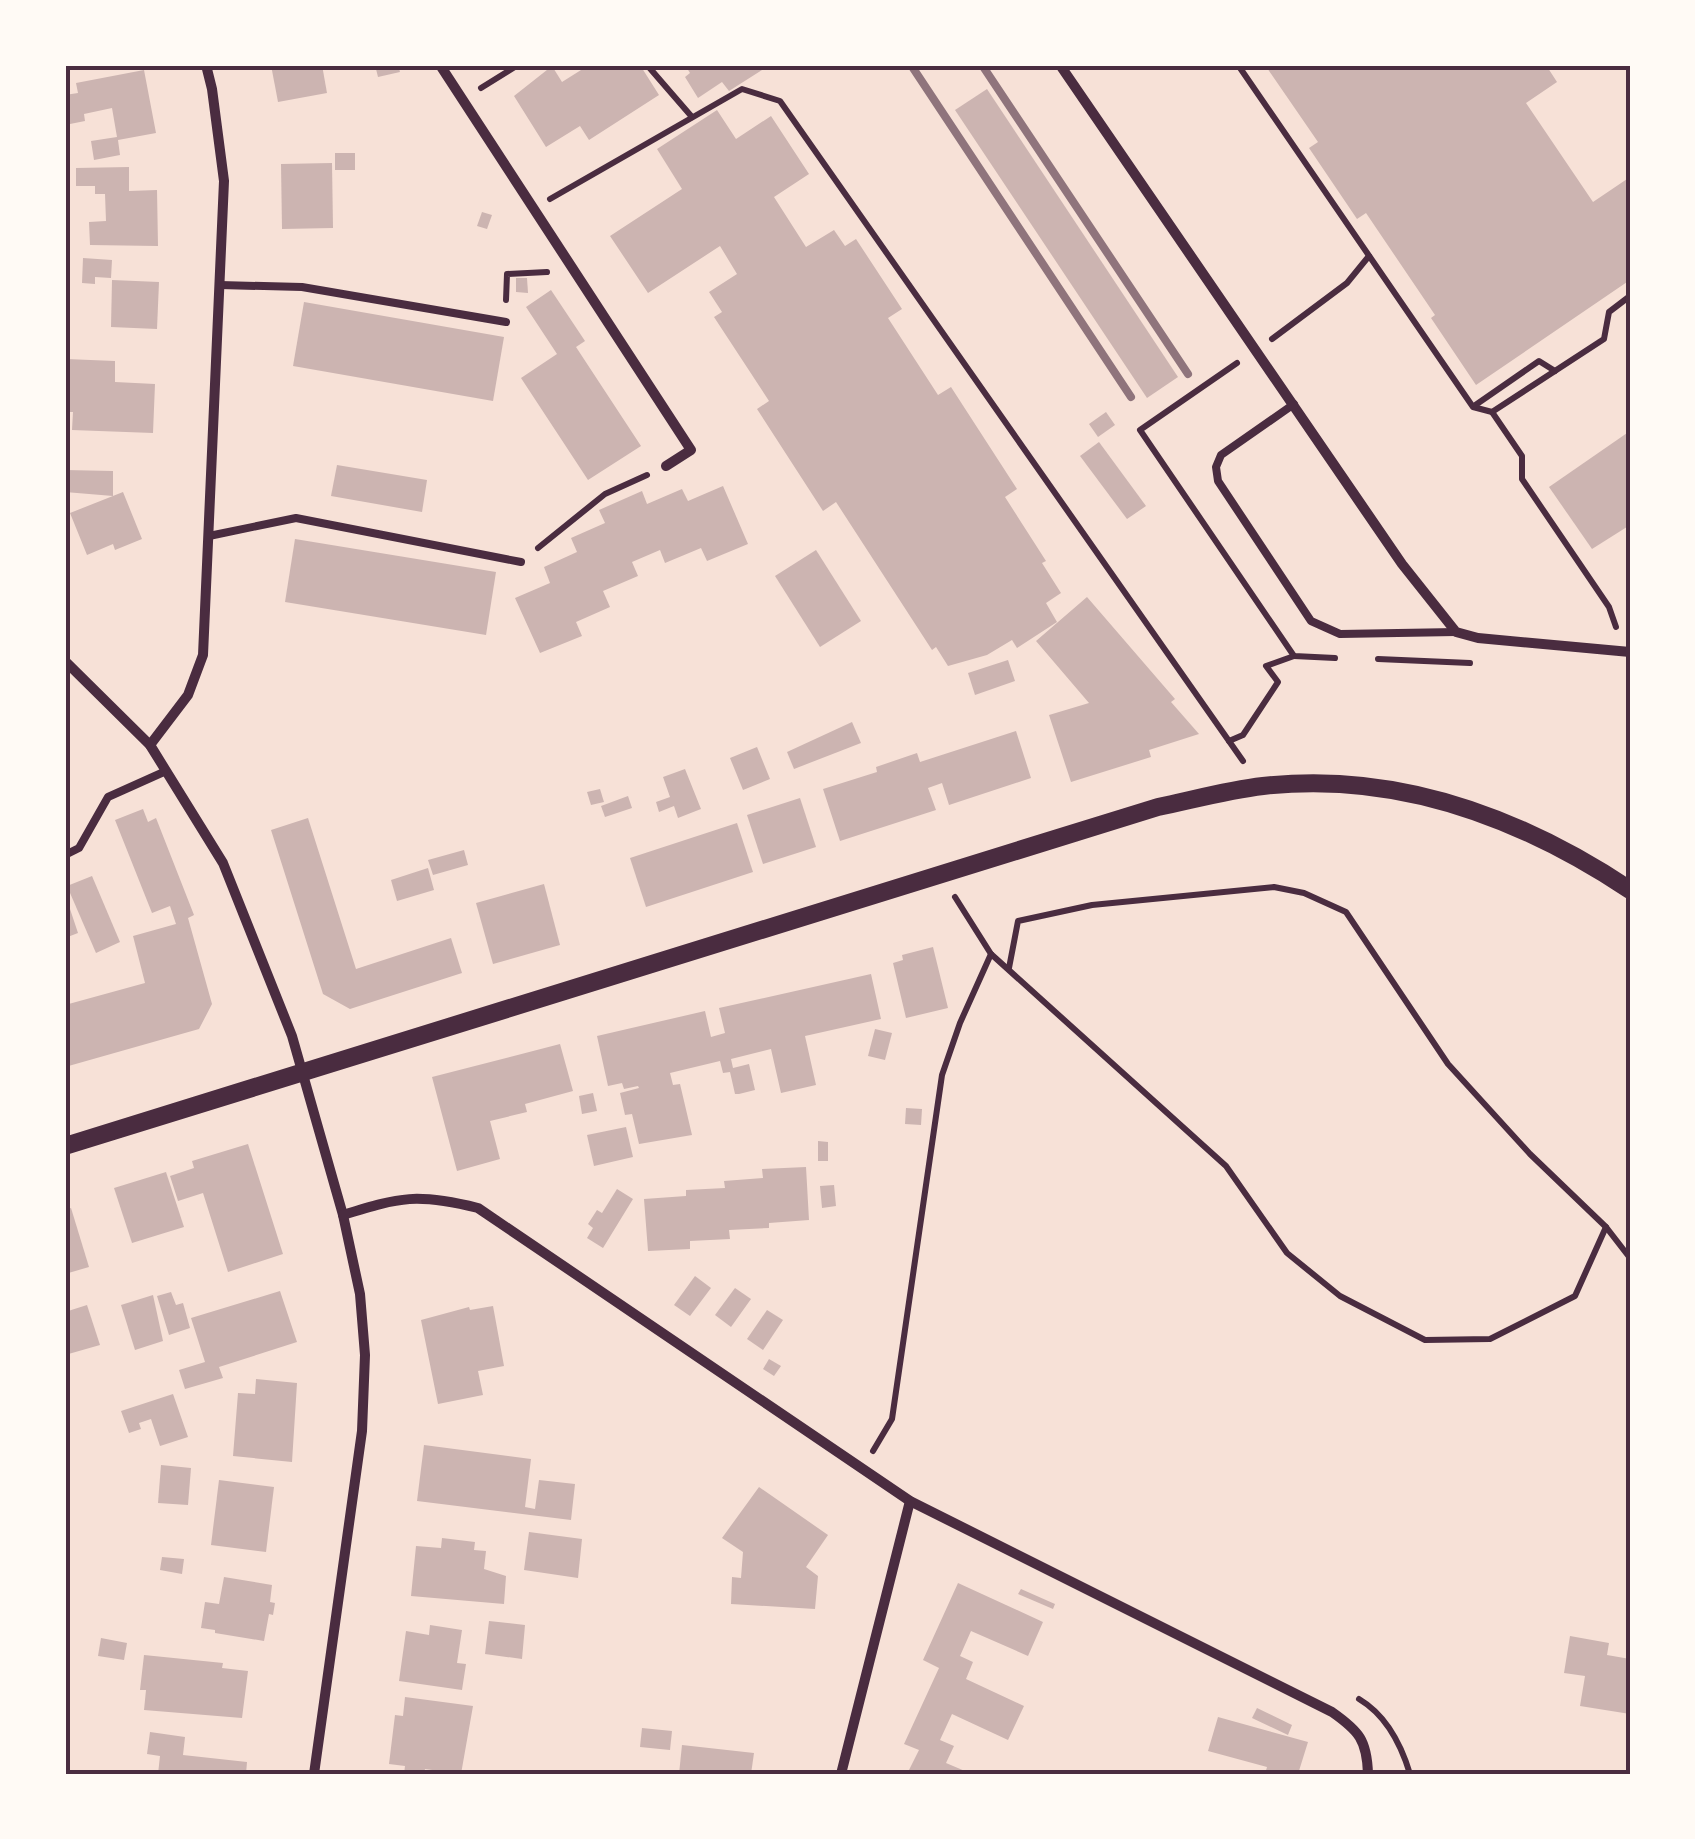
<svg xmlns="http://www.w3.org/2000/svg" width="1695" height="1839" font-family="Roboto,sans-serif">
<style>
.building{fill:#ccb4b1}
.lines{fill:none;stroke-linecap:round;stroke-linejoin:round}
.path{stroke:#4a2c40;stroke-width:6}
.service{stroke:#4a2c40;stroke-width:8}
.minor{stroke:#4a2c40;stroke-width:10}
.tertiary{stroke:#4a2c40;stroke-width:18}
.rail{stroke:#8f747c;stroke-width:8}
.neatline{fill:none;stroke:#4a2c40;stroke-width:4}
</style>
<rect width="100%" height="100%" fill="#f7e1d7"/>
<g class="building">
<polygon points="271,65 322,65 327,93 278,102"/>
<polygon points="375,65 398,65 400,72 378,77"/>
<polygon points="589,65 640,65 659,95 589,140 580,126 546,147 514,96 552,66 562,82"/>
<polygon points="685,65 770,65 729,91 722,82 698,98 685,77 690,73"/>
<polygon points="1265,65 1546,65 1557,82 1526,103 1593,202 1630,177 1630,280 1476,385 1431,318 1435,315 1366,213 1357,219 1309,148 1318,142"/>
<polygon points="144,70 156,133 118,140 120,155 94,160 91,141 117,137 112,108 84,114 85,121 65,125 65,95 78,93 76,83"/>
<polygon points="987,89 1178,377 1147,398 955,110"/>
<polygon points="717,110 736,139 771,116 809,174 774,197 806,247 834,230 845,246 856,239 902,309 888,318 938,395 951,387 1017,489 1005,497 1046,561 1042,563 1061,593 1046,603 1057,622 1017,648 1012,640 987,655 948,666 936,647 932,650 836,502 823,511 757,409 769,401 714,317 722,312 709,292 737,274 720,246 648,293 610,236 682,189 657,149"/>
<rect x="335" y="153" width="20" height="17"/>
<polygon points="332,163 333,228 282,229 281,164"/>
<polygon points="129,167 129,191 157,190 158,246 90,245 89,222 106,221 105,194 95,194 95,186 76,186 76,168"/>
<polygon points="482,212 492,215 487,229 477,226"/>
<polygon points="83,258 112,260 111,278 95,277 95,284 82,283"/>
<polygon points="516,278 527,278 528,293 516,292"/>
<polygon points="112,280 159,282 157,329 111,327"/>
<polygon points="551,290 585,341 576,347 641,446 588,480 521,378 557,354 526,307"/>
<polygon points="304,302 504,337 493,401 293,366"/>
<polygon points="66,359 115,361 115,382 155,384 153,433 72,430 73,412 65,412"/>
<polygon points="1106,412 1115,425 1098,437 1089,424"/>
<polygon points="1630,431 1630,525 1592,549 1549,487"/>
<polygon points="1099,442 1146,506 1127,519 1080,456"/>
<polygon points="337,465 427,480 422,512 331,496"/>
<polygon points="65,470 113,471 113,496 65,492"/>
<polygon points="723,486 748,544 707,561 701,548 665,563 660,550 632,562 638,576 603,591 610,607 576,622 582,636 540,653 515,598 550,583 544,567 577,552 571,538 605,523 599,510 642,491 647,504 682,489 688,501"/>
<polygon points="123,492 142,539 115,550 113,544 87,555 70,513"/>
<polygon points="295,539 496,572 486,635 285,602"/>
<polygon points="816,550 861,621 820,647 775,576"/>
<polygon points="1087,597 1175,699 1171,702 1199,734 1149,750 1151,757 1071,782 1049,715 1089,703 1036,641"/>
<polygon points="1008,660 1015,681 975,695 968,673"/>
<polygon points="852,722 861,743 794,769 787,752"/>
<polygon points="1016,731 1031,778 949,805 942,783 928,788 936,810 840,841 823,789 877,772 876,767 917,753 920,762"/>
<polygon points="757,747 770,779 743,790 730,758"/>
<polygon points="685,769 701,809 678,818 674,806 659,812 656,802 670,797 663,777"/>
<polygon points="600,789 604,802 591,805 587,792"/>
<polygon points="628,796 632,808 605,817 601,806"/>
<polygon points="800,798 816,847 763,864 747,815"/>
<polygon points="143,809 148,822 156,818 194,915 188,918 212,1004 199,1029 65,1067 65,1005 145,983 133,936 176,924 170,906 152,913 115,820"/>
<polygon points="308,818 356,969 451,938 462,973 350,1009 323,994 271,830"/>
<polygon points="737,823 753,872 646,907 630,858"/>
<polygon points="464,850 468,865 433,875 428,860"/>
<polygon points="428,868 434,890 397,901 391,880"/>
<polygon points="92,876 120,942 96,953 67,886"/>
<polygon points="544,884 560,945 493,964 476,903"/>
<polygon points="65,894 78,933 65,938"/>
<polygon points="933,947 948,1008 906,1018 893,963 903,960 902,955"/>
<polygon points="871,974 881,1019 805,1036 816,1085 781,1093 771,1049 731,1059 733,1068 749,1064 755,1090 739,1094 735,1094 730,1072 723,1073 720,1061 670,1073 673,1085 680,1084 692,1135 639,1144 632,1114 625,1115 620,1093 639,1088 638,1086 624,1089 622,1083 608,1086 597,1036 705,1011 711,1037 725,1033 719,1008"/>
<polygon points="875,1029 892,1033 885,1060 868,1056"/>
<polygon points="560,1044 573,1091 525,1104 527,1112 490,1121 500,1159 457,1171 432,1077"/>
<polygon points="593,1093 597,1111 582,1114 579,1096"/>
<polygon points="906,1108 922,1109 921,1125 905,1124"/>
<polygon points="626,1127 633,1157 594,1166 587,1135"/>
<polygon points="818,1141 828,1142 828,1161 818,1161"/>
<polygon points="248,1144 283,1254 228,1272 203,1193 178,1201 170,1176 194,1168 192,1161"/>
<polygon points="806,1167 809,1220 769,1223 769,1228 729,1230 730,1239 690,1241 690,1249 648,1251 644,1199 686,1196 686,1190 725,1188 724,1181 763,1178 762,1169"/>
<polygon points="166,1172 184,1227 132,1243 114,1188"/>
<polygon points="834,1185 836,1206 822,1208 820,1186"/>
<polygon points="617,1189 633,1199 603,1248 587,1238 593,1228 588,1224 597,1210 602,1213"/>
<polygon points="71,1208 89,1267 65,1274 65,1210"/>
<polygon points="695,1276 711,1288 690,1316 674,1305"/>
<polygon points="735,1288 751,1299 731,1327 715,1315"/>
<polygon points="280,1291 297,1342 219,1367 223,1378 185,1389 179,1370 205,1362 191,1318"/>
<polygon points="171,1292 176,1305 183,1303 190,1328 169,1335 157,1296"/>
<polygon points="153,1295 163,1341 135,1350 121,1305"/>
<polygon points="87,1305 100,1345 65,1355 65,1312"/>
<polygon points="493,1306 504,1366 478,1371 483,1395 438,1404 421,1320 469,1307 470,1310"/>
<polygon points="767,1310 783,1320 763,1350 747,1339"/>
<polygon points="769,1359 781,1366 774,1376 763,1369"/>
<polygon points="256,1379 297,1383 292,1462 233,1456 238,1393 255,1394"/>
<polygon points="173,1394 188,1437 160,1446 151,1419 139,1423 141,1429 129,1433 121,1411"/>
<polygon points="424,1445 531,1459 525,1507 535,1509 539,1480 575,1484 571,1520 417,1501"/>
<polygon points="161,1465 191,1468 188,1505 158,1503"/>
<polygon points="219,1480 274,1487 266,1552 211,1545"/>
<polygon points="759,1487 828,1535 806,1567 818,1576 815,1609 731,1604 732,1577 741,1578 743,1552 722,1538"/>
<polygon points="529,1532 582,1539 578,1578 524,1570"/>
<polygon points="442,1538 475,1542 474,1550 486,1551 484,1569 506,1576 504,1604 411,1596 416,1546 441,1548"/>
<polygon points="162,1557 184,1559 182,1574 160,1570"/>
<polygon points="224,1577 272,1585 270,1602 275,1603 273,1615 269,1614 264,1641 215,1633 215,1630 201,1628 205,1602 219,1604"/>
<polygon points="958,1583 1043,1622 1028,1656 971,1631 960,1656 973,1662 966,1679 1024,1706 1008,1740 952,1714 940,1740 954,1746 946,1763 972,1774 907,1774 919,1750 904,1744 939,1668 923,1660"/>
<polygon points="1021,1589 1055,1604 1053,1609 1018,1594"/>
<polygon points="489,1621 525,1625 522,1659 485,1654"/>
<polygon points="430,1625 462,1630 457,1663 466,1664 462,1690 399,1681 406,1631 429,1635"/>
<polygon points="1570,1636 1609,1643 1607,1655 1630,1659 1630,1714 1580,1706 1585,1676 1564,1673"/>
<polygon points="101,1638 127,1643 124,1660 98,1656"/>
<polygon points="144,1655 223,1663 222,1668 248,1671 242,1718 144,1710 146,1690 140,1690"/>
<polygon points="405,1697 473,1706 461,1774 425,1769 424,1774 404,1774 405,1766 389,1764 395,1715 403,1716"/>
<polygon points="1257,1708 1292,1725 1288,1735 1252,1718"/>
<polygon points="1218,1717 1308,1742 1298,1774 1265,1774 1267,1767 1208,1751"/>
<polygon points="642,1728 672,1731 670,1750 640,1747"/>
<polygon points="150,1732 185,1737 183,1755 247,1762 246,1774 158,1774 160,1756 147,1754"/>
<polygon points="682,1745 754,1753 751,1774 679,1774"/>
</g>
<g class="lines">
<g class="path">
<polyline points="647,65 692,117"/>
<polyline points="1238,65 1473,407 1492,412 1522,456 1522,479 1609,607 1616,627"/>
<polyline points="481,88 518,65"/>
<polyline points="550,199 742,89 780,101 1243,761"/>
<polyline points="506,300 507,274 547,272"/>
<polyline points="1272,339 1347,283 1369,256"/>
<polyline points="1237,363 1140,430 1294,656 1335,658"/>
<polyline points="1474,406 1539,361 1555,371"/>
<polyline points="1492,412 1604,339 1609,312 1630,296"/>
<polyline points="538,548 605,494 647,475"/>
<polyline points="1378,659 1470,663"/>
<polyline points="1229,741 1243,735 1278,682 1266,666 1294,656"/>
<polyline points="955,897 991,954 1226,1166 1287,1253 1340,1296 1425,1340 1490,1339 1575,1296 1606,1227"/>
<polyline points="1009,968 1018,921 1092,905 1274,887 1304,893 1346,912 1448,1064 1530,1154 1606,1227 1630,1258"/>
<polyline points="873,1451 892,1419 942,1075 960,1023 991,954"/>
<path d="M1359 1699C1386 1715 1401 1744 1410 1774"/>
</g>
<g class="service">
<polyline points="220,285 302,287 506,322"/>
<polyline points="1294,404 1221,455 1216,467 1218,481 1311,621 1340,634 1456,632"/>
<polyline points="209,536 296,518 521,562"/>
<polyline points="65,855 79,848 108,797 166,771"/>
</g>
<g class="minor">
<polyline points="440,65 691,450 666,466"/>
<polyline points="1060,65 1402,564 1456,632 1478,638 1630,652"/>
<polyline points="65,661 150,745 223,863 292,1036 343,1215 360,1294 365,1355 362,1431 314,1774"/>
<polyline points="150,745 188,695 203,655 224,181 212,89 206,65"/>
<path d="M343 1215C402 1197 416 1193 478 1208L910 1501 1332 1712C1359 1731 1367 1740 1368 1774"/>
<polyline points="841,1774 910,1501"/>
</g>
<path class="tertiary" d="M65 1146 1158 807C1192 800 1228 790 1263 786 1397 771 1520 817 1630 890"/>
<g class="rail">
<polyline points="911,65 1131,397"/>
<polyline points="982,65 1188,374"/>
</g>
</g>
<rect width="1695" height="1839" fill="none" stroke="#fffaf5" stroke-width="135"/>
<rect x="68" y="68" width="1560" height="1704" class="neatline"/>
</svg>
